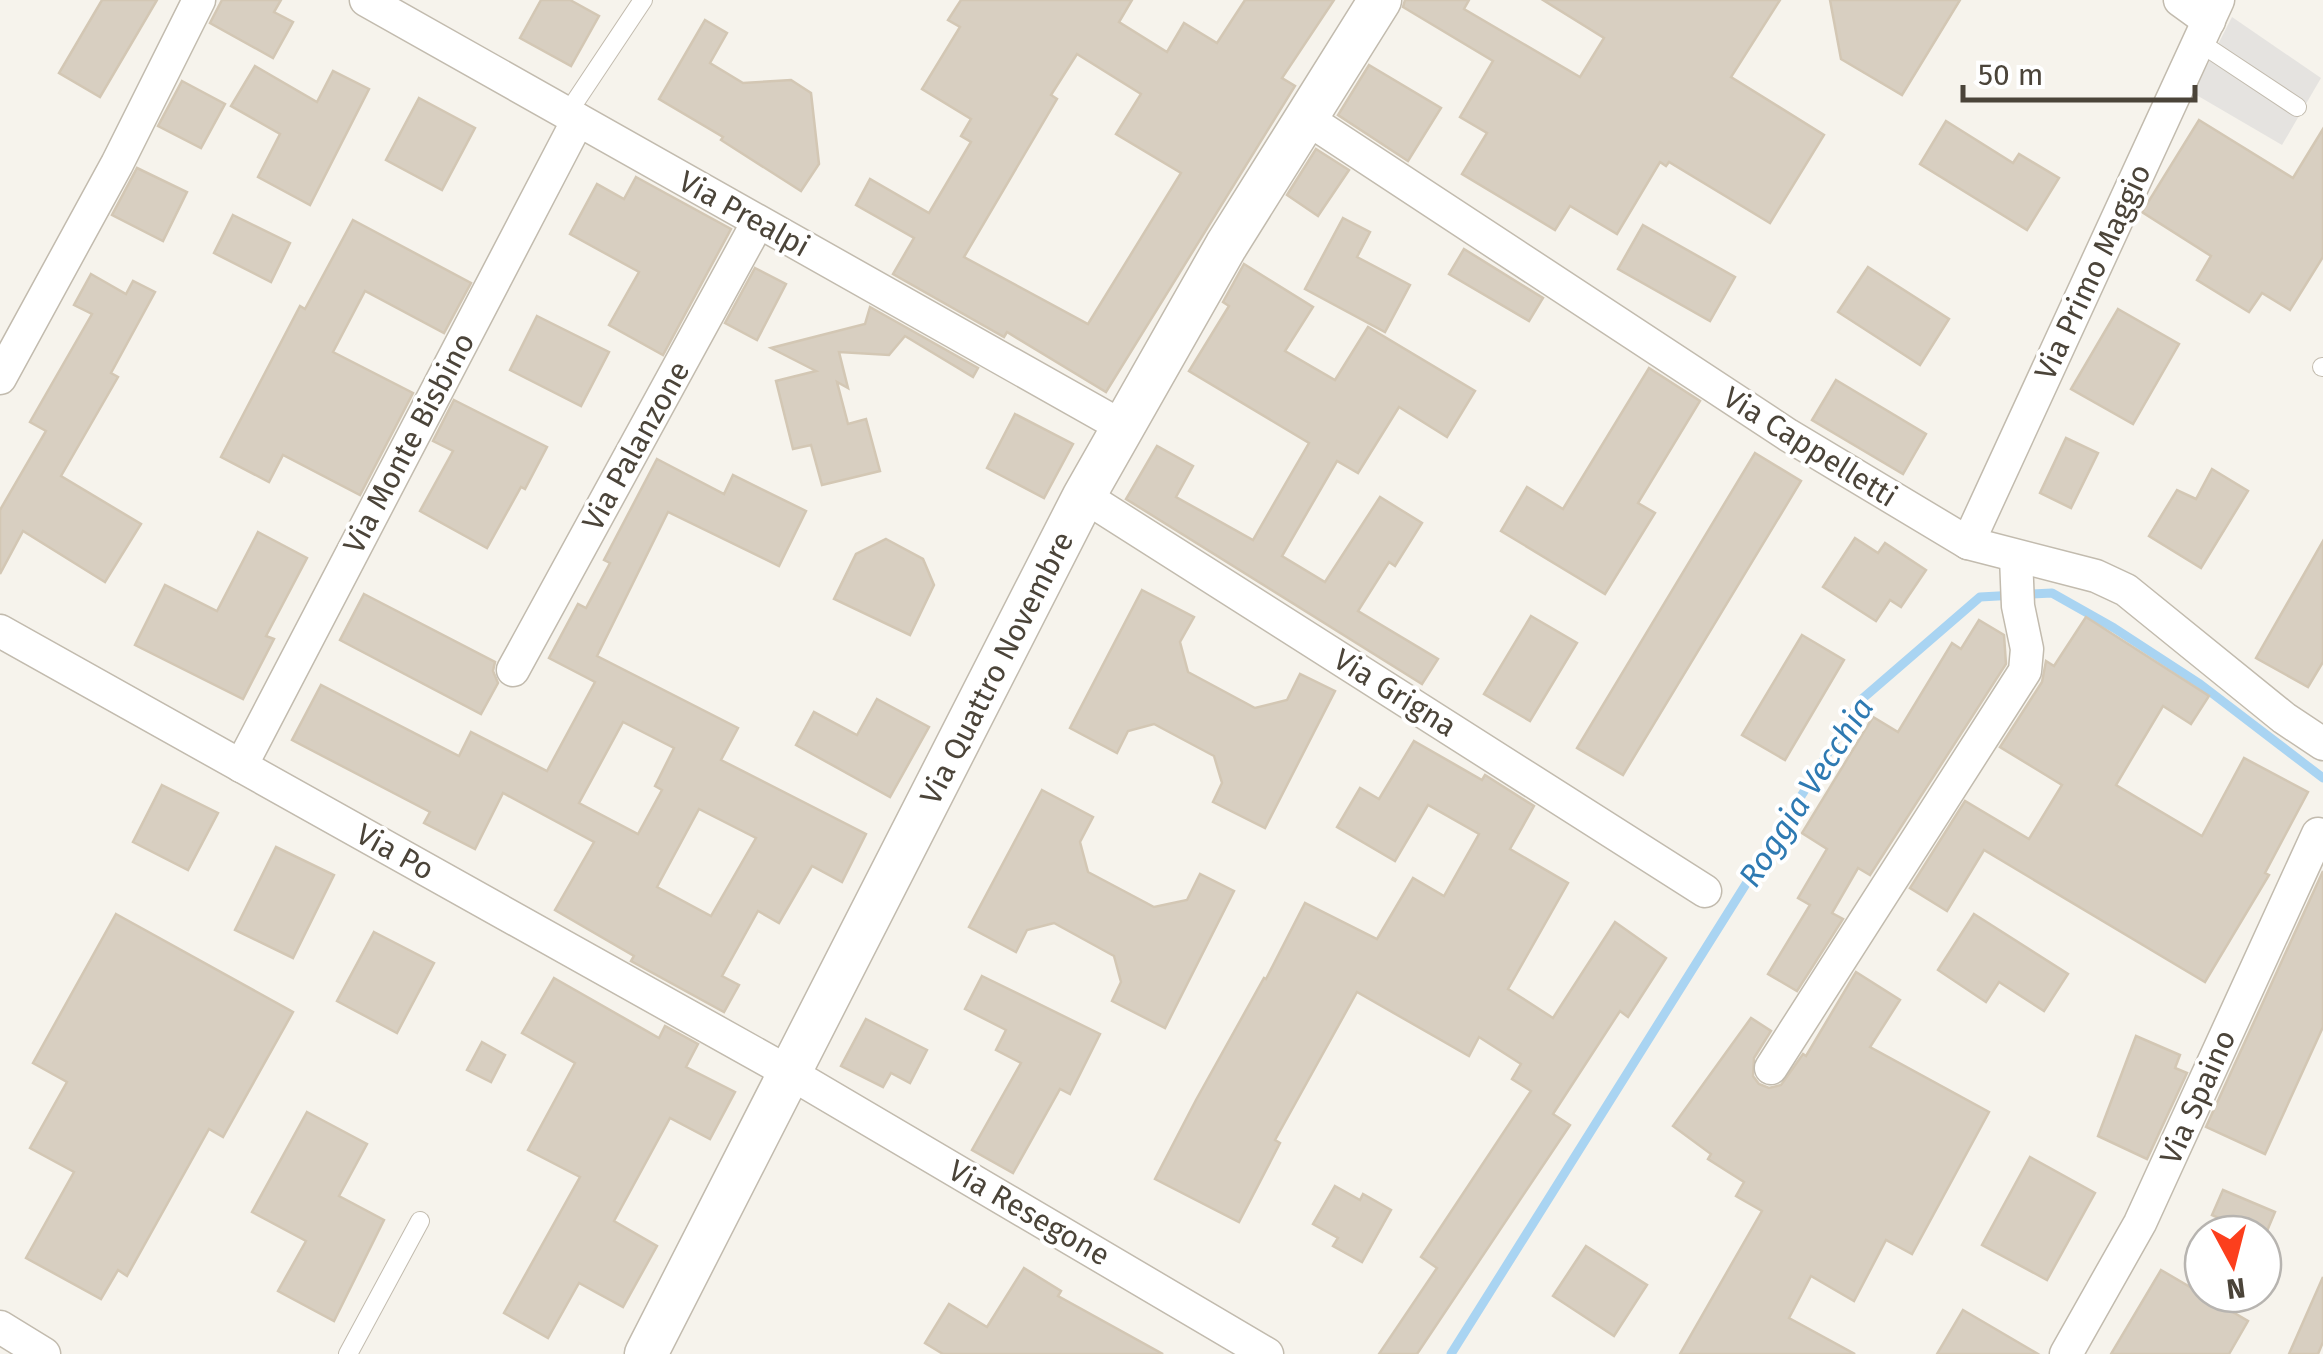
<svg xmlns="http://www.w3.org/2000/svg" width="2323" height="1354" font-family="'Fira Sans',sans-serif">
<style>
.parking{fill:#e5e3e0}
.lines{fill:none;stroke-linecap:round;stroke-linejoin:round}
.stream{stroke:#a9d4f2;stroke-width:9}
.building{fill:#d8cfc1;stroke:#d3c7b4;stroke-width:2.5;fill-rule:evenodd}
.service-casing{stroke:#c2bbae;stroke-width:20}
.minor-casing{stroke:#c2bbae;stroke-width:35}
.tertiary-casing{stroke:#c2bbae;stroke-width:45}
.service{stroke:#fff;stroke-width:18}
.minor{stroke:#fff;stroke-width:32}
.tertiary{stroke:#fff;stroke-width:42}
.labels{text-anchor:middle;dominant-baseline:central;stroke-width:8;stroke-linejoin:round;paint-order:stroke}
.street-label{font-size:30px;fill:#4b4439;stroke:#fff}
.water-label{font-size:32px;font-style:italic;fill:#2e7ab2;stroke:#fff}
</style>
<rect width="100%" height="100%" fill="#f6f3ec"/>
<polygon class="parking" points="2232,17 2321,78 2282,145 2193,93"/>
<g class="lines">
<polyline class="stream" points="1451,1354 1862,699 1980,597 2052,593 2114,628 2200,684 2323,778"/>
</g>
<g class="building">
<polygon points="102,0 157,0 100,97 59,73"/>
<polygon points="222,0 281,0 274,12 293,22 273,58 210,23"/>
<polygon points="541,0 570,0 599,16 571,66 520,38"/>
<path d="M961 0H1132L1119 22 1167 52 1184 23 1217 43 1245 0H1334L1282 78 1295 86 1106 392 1007 332 1004 337 893 274 914 238 856 205 870 179 929 213 971 142 961 136 971 119 922 89 960 27 948 20ZM1077 54 1141 94 1116 134 1181 173 1088 324 964 257 1057 99 1051 95Z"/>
<polygon points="1405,0 1469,0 1464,9 1580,77 1604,38 1543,0 1780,0 1731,77 1824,135 1770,223 1669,162 1666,166 1660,162 1617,234 1570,206 1555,230 1462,174 1487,133 1460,117 1493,61 1403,7"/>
<polygon points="1830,0 1960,0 1902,95 1841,59"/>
<polygon points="705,20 727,33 710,63 743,83 791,80 811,93 819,164 801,191 721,140 723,137 659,99"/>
<polygon points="1369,65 1441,108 1408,161 1338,115"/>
<polygon points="255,66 317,102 333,71 369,89 310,205 258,177 280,134 231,106"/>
<polygon points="182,81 225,104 201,148 158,126"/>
<polygon points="419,98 475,128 442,190 386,160"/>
<polygon points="2199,120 2293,178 2323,129 2323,257 2290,310 2262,293 2249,312 2197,280 2211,256 2142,212"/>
<polygon points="1946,121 2013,163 2019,154 2059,178 2027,230 1920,164"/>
<polygon points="1316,149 1349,170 1318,216 1287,195"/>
<polygon points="137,168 187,192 163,241 112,215"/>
<polygon points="636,177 731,229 663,355 609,325 639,272 570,234 597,184 624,199"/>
<polygon points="233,215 290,243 271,282 214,253"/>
<polygon points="1343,218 1370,232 1357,257 1410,285 1385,332 1305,289"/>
<polygon points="353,220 471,283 444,333 365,291 333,352 413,393 360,495 283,455 269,482 221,457 300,306 305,309"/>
<polygon points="1643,225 1735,277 1710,321 1618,269"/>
<polygon points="1464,249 1543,298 1529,321 1449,274"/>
<polygon points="1244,264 1313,307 1285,351 1335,380 1368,327 1475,391 1447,437 1399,407 1358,473 1337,461 1282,556 1325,582 1380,497 1422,523 1395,566 1389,562 1358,611 1438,659 1422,684 1126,499 1157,446 1193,466 1176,497 1253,540 1309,443 1189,371 1229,306 1223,302"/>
<polygon points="1868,267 1949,319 1920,365 1838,312"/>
<polygon points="755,268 786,284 757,340 725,323"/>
<polygon points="91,274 126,294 133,281 155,292 111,373 118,377 61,476 141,524 105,582 23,531 0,574 0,510 46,431 30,422 92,314 74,305"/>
<polygon points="870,307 978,368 973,377 905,336 889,355 839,352 848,388 837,382 848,424 866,419 880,471 822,485 811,445 793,449 776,381 816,371 771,348 865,324"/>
<polygon points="2118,309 2179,344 2133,424 2071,389"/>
<polygon points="537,316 609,352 581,406 510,370"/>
<polygon points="1649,368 1700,401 1638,503 1655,513 1605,594 1501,531 1527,487 1563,509"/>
<polygon points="1836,380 1926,434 1903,474 1812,420"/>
<polygon points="454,400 547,447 525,489 521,487 487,548 420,511 453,451 433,441"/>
<polygon points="1015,414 1073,444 1044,498 987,468"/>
<polygon points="2066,438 2098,453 2071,508 2040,493"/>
<polygon points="1755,453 1801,481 1623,775 1577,748"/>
<path d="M657 459 724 494 733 475 806 511 779 566 668 512 597 656 738 728 721 760 866 834 842 882 812 866 779 923 758 911 722 976 739 985 724 1012 631 961 634 956 555 910 594 842 503 793 475 849 424 823 430 812 292 740 321 685 459 756 471 732 547 771 595 682 549 658 578 604 586 608 610 563 604 560ZM623 722 674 748 655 786 662 790 638 834 579 803ZM699 809 756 838 711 916 657 887Z"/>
<polygon points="2212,469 2248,491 2201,568 2149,536 2177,490 2196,499"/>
<polygon points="258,532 307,558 266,636 274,639 243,699 135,645 165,585 217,611"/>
<polygon points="1855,538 1878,553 1885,543 1926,570 1901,607 1890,600 1876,621 1823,587"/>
<polygon points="886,539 923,559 934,585 910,635 834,599 856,554"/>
<polygon points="2323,541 2323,662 2308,687 2256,658"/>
<polygon points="1142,590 1194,617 1180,642 1188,672 1255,708 1287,700 1300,674 1335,691 1265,828 1213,802 1222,783 1214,756 1154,724 1128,731 1117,753 1070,728"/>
<polygon points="364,594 495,662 493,671 498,683 481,714 340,640"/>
<polygon points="1531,616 1577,643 1530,721 1484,694"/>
<polygon points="2086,617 2209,696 2191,724 2163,706 2116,785 2202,836 2244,758 2308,792 2265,873 2269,875 2205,982 1984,850 1947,911 1910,888 1965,801 2029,839 2062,785 2000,747 2042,682 2046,661 2054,666"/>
<polygon points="1979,620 2004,635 2006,664 1870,875 1858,868 1832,913 1843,919 1797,991 1768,974 1810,905 1798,898 1827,849 1802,833 1873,717 1898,732 1952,643 1961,649"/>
<polygon points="1802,635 1844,660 1785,760 1742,735"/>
<polygon points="877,699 929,727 890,797 796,745 814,712 857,735"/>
<polygon points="1414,741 1482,780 1485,775 1534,806 1510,849 1568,883 1508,989 1553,1018 1615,922 1666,958 1628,1017 1620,1011 1553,1114 1570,1125 1417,1354 1379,1354 1437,1268 1421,1257 1531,1091 1512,1079 1521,1064 1479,1037 1469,1056 1357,992 1275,1140 1280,1143 1239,1222 1155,1179 1196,1100 1264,978 1266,979 1305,903 1377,939 1413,878 1444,896 1479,834 1428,805 1395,861 1337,827 1360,788 1379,799"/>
<polygon points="162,785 218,813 188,870 133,842"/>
<polygon points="1042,790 1093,817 1080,842 1088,872 1154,907 1187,900 1200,874 1234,891 1165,1028 1112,1001 1121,982 1114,956 1054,923 1027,930 1016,952 969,927"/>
<polygon points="276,847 334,875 293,958 235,930"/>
<polygon points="2323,871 2323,1027 2265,1154 2206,1127"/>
<polygon points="116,914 293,1012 223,1137 209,1129 127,1276 118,1270 101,1299 26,1258 74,1172 30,1148 67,1082 33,1063"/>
<polygon points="1974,914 2068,974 2044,1011 1999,982 1986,1002 1938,970"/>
<polygon points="374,932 434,963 397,1033 337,1001"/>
<polygon points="1856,972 1900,1000 1870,1047 1989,1112 1912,1254 1886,1240 1854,1301 1811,1276 1789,1318 1855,1354 1680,1354 1762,1211 1736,1196 1744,1182 1708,1159 1711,1154 1673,1126 1751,1018 1771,1031 1754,1058 1753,1076 1759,1084 1769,1088 1781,1085 1803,1054 1806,1056"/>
<polygon points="982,976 1100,1034 1070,1094 1060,1089 1013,1173 972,1150 1021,1063 996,1050 1006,1030 965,1009"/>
<polygon points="554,978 659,1038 665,1026 698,1044 686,1067 735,1092 710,1139 670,1118 614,1221 657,1246 623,1307 579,1283 548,1338 504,1313 580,1177 528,1150 575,1063 522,1033"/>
<polygon points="866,1019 927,1050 910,1083 891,1073 883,1087 841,1066"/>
<polygon points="2136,1036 2180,1055 2175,1068 2187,1073 2147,1159 2098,1136"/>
<polygon points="482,1042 505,1055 491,1082 467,1070"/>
<polygon points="307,1112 367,1144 339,1196 384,1220 334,1321 278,1291 306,1241 252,1212"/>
<polygon points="2030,1157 2095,1193 2047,1280 1982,1245"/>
<polygon points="1335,1186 1360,1200 1363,1194 1391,1210 1362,1262 1333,1246 1338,1238 1313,1224"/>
<polygon points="2223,1190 2275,1212 2264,1238 2263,1234 2254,1234 2212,1215"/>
<polygon points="1586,1246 1647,1285 1614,1336 1553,1296"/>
<polygon points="1024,1268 1061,1291 1058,1296 1163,1354 943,1354 925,1343 949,1304 987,1327"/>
<polygon points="2161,1270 2248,1321 2229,1354 2111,1354"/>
<polygon points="2323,1277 2323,1342 2318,1354 2289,1354"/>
<polygon points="1963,1310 2038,1354 1937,1354"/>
</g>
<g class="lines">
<defs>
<g id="service">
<polyline points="2199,42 2297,107"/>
<polyline points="567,114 643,0"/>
<polyline points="2322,367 2323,367"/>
<polyline points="348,1354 420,1221"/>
</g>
<g id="minor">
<polyline points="366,0 1123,427"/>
<polyline points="2180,0 2209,21"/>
<polyline points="1306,118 1788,435 1968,543 2096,576 2126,590 2284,718 2323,744"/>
<polyline points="0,378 117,164 199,0"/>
<polyline points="1084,496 1705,891"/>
<polyline points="1968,543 2218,0"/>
<polyline points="0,631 790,1073 1267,1354"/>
<polyline points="513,670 758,222"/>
<polyline points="241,766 578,120"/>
<polyline points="1771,1068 2025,671 2027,649 2018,606 2016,557"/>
<polyline points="0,1327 44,1354"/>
<polyline points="2066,1354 2140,1223 2318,834"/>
</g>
<polyline id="tertiary" points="646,1354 1084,496 1226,246 1380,0"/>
</defs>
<use href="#service" class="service-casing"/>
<use href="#minor" class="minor-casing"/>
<use href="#tertiary" class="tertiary-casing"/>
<use href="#service" class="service"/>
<use href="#minor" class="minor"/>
<use href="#tertiary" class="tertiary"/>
</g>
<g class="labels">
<g class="street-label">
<text transform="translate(744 214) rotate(29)">Via Prealpi</text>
<text transform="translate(2093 272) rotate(-65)">Via Primo Maggio</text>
<text transform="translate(409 443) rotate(-62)">Via Monte Bisbino</text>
<text transform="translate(636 446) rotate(-61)">Via Palanzone</text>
<text transform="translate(1810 447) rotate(32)">Via Cappelletti</text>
<text transform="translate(997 668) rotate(-63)">Via Quattro Novembre</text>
<text transform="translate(1395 693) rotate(32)">Via Grigna</text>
<text transform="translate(395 852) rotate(29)">Via Po</text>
<text transform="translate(2198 1097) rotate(-66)">Via Spaino</text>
<text transform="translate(1029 1213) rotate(30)">Via Resegone</text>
</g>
<g class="water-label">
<text transform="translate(1806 792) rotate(-57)">Roggia Vecchia</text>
</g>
</g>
<g transform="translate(2233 1264) rotate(173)"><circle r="48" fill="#ffffff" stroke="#b7b4b0" stroke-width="2.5"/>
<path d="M0-8L18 38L0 25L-18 38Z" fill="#fc3f1d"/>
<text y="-15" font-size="28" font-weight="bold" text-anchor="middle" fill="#4b4439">N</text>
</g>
<path d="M1963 85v15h232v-15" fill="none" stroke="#4b4439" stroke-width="5"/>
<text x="1978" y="85" font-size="30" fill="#4b4439" stroke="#ffffff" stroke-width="8" paint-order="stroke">50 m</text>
</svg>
